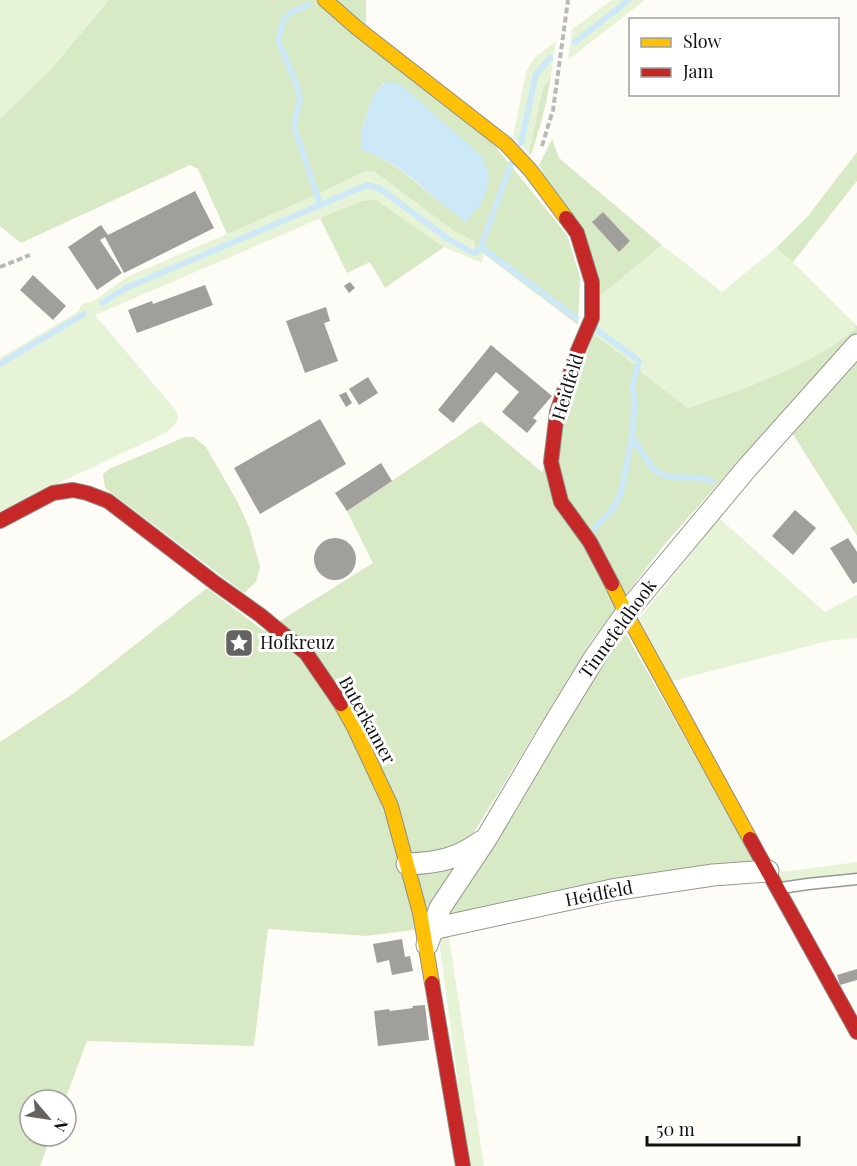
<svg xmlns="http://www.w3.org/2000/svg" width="857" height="1166" viewBox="0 0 857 1166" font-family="'Playfair Display',serif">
<rect width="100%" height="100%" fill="#fdfcf7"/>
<!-- green -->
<path fill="#e7f3d7" d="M0 0H109L52 68 0 119Z
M612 0H645L568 60 572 29Z
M556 41 551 75 547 80 529 153 513 137 526 72 534 58Z
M365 171 375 172 454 231 475 242V249L484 254 482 263 444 247 375 199 361 201 95 315 175 409 178 415 177 422 167 432 0 511V358L76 313 83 304 95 300 127 277 227 234Z
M662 245 722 292 776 248 793 262 854 323 855 329C846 335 838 343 829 348 785 375 736 391 688 408L641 373 634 364 594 334 600 296Z
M719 518 825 612 857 595V638L828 641 672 681 639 619Z
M857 862V873L782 882 775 873Z
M448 931 484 1166H469L438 934Z"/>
<!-- forest -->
<path fill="#d8eac5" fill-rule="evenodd" d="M109 0H366V26L495 146 567 235 580 277 578 325 484 254 475 249V242L454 231 375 172 365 171 311 197 227 234 198 169 190 165 21 243 0 226V119L52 68ZM384 82 466 222C455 213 443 205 433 196 411 178 398 165 371 153L362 129 373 96Z
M551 75C547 103 540 128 531 155L529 153 543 88Z
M552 139 559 158 662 245 600 296 539 165Z
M857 152V181L793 262 776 248 808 216Z
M375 199 444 247 385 288 370 262 347 273 320 218 361 201Z
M854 323 857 326V333L804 387 664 545 592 640 414 930 366 936 268 929 254 1046 87 1041 65 1100H30V1136H51L40 1166H0V742L74 693 207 588 264 631 373 563 347 511 481 421 542 472 594 334 634 364 642 373 688 408C736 391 785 375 829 348 838 343 846 335 855 329Z
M857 357V536L791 431Z
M185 437H194L206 447 237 501 249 527 260 567 256 582 244 593 105 488 103 474 109 469Z
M622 627 756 864 450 919 445 914Z"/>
<!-- water -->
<path fill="#cde8f7" d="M385 82 399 83 483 157 489 176 487 190 481 204 466 222C455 213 443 205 432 195 410 176 390 158 361 150L362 129 373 95Z"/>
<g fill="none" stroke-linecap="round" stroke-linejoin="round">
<!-- stream -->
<path stroke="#cde8f7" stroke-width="6" d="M308 5 291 12 284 19 278 40 297 86 300 99 294 126 320 204
M575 42 629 0
M521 143 536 74 550 58
M481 247 576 318
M102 303 126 288 367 185 379 188 448 239 473 253 477 252 481 247 511 164
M0 364 84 314
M632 437 653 469 667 477 705 478 713 482
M595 528 614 507 621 493 632 437 635 398 632 388 639 361 597 330"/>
</g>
<!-- building -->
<path fill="#a19f9c" d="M195 191 214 228 124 273 105 237 100 240 122 273 97 290 68 247 101 225 108 235Z
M603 212 630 241 619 252 592 222Z
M33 275 66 306 53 320 20 290Z
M350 282 355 288 349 293 344 286Z
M205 285 213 305 137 333 128 310 152 301 153 304Z
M326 307 330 321 324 323 338 361 305 373 286 321Z
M491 345 552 396 533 418 537 421 527 433 502 412 519 392 496 372 453 423 438 410Z
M368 377 378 393 359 405 349 389Z
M346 392 352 403 346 407 339 395Z
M320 419 346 464 260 514 234 468Z
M381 463 392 481 347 511 335 493Z
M795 510 816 528 793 555 772 536Z
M314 559a21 21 0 1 1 42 0a21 21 0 1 1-42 0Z
M848 538 857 552V582L853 584 830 548Z
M402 939 405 957 410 956 413 971 392 975 389 960 377 963 373 944Z
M857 969V980L840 985 837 975Z
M425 1005 429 1040 378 1046 374 1011 389 1009 390 1011 413 1008 412 1006Z"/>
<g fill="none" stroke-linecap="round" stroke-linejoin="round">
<!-- lane casing -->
<g stroke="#979795" stroke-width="13">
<path id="lane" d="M781 888 808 884 857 879"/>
</g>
<!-- street casing -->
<g stroke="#979795" stroke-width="23">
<path id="street" d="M407 864C438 863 457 859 482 841
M432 929 612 890 713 875 768 871
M427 945 440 908 486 839 551 729 595 657 626 613 747 468 857 345"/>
</g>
<!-- slow casing -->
<g stroke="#8e8d8b" stroke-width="16">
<path id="slow" d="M325 0 357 28 506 144 531 171 566 218
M612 584 626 613 750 839
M341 704 354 727 391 806 420 913 432 983"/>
</g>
<!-- jam casing -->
<g stroke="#8e8d8b" stroke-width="16">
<path id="jam" d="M566 218 577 233 592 282V318L577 353 557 412 551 462 561 502 590 542 612 584
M0 521 53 493 73 490 87 493 108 501 215 583 260 615 306 653 341 704
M750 839 857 1032
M432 983 463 1166"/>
</g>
<!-- path -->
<path stroke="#b9b9b8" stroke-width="4" stroke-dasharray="6 3" stroke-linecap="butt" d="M542 146 553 110 568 0
M0 267 30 255"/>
<!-- lane -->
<use href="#lane" stroke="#fffffe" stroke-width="10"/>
<!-- street -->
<use href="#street" stroke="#fffffe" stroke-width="21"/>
<!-- slow -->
<use href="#slow" stroke="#ffc107" stroke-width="14"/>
<!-- jam -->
<use href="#jam" stroke="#c62828" stroke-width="14"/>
</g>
<!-- icons -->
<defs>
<g id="sight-square" transform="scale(1.5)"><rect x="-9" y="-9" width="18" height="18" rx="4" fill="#646362" stroke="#fff"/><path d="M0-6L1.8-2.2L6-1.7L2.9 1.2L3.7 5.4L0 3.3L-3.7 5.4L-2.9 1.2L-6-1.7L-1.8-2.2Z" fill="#fff"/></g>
</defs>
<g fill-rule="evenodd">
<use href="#sight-square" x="239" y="643"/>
</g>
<g text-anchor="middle" stroke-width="6" stroke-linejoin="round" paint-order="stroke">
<!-- street labels -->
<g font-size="18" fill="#111" stroke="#fff">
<text transform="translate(568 387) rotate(-73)" y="6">Heidfeld</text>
<text transform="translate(618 629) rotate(-54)" y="6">Tinnefeldhook</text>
<text transform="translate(367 720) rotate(61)" y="6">Buterkamer</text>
<text transform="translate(599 894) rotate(-11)" y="6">Heidfeld</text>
</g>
<!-- poi labels -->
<g font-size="18" fill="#111" stroke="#fff" text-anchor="start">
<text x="260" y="649">Hofkreuz</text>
</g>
</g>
<!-- legend -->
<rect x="629" y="18" width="210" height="78" fill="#ffffff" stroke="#a0a0a0" stroke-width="1.5"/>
<rect x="641" y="38" width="30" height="9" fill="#ffc107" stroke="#a0a0a0" stroke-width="1.5"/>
<text x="683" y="48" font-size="18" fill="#111111">Slow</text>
<rect x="641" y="68" width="30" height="9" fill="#c62828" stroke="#a0a0a0" stroke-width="1.5"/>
<text x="683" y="78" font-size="18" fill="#111111">Jam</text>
<!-- north arrow -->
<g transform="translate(48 1118) rotate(119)"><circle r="28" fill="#ffffff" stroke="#a0a0a0" stroke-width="1.5"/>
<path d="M0-4.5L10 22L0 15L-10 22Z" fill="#646362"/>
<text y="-9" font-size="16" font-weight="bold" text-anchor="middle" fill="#111111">N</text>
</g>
<!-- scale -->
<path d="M647 1136v9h152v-9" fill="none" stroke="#111111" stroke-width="3"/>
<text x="656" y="1136" font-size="18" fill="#111111" stroke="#ffffff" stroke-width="4.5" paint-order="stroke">50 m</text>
</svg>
